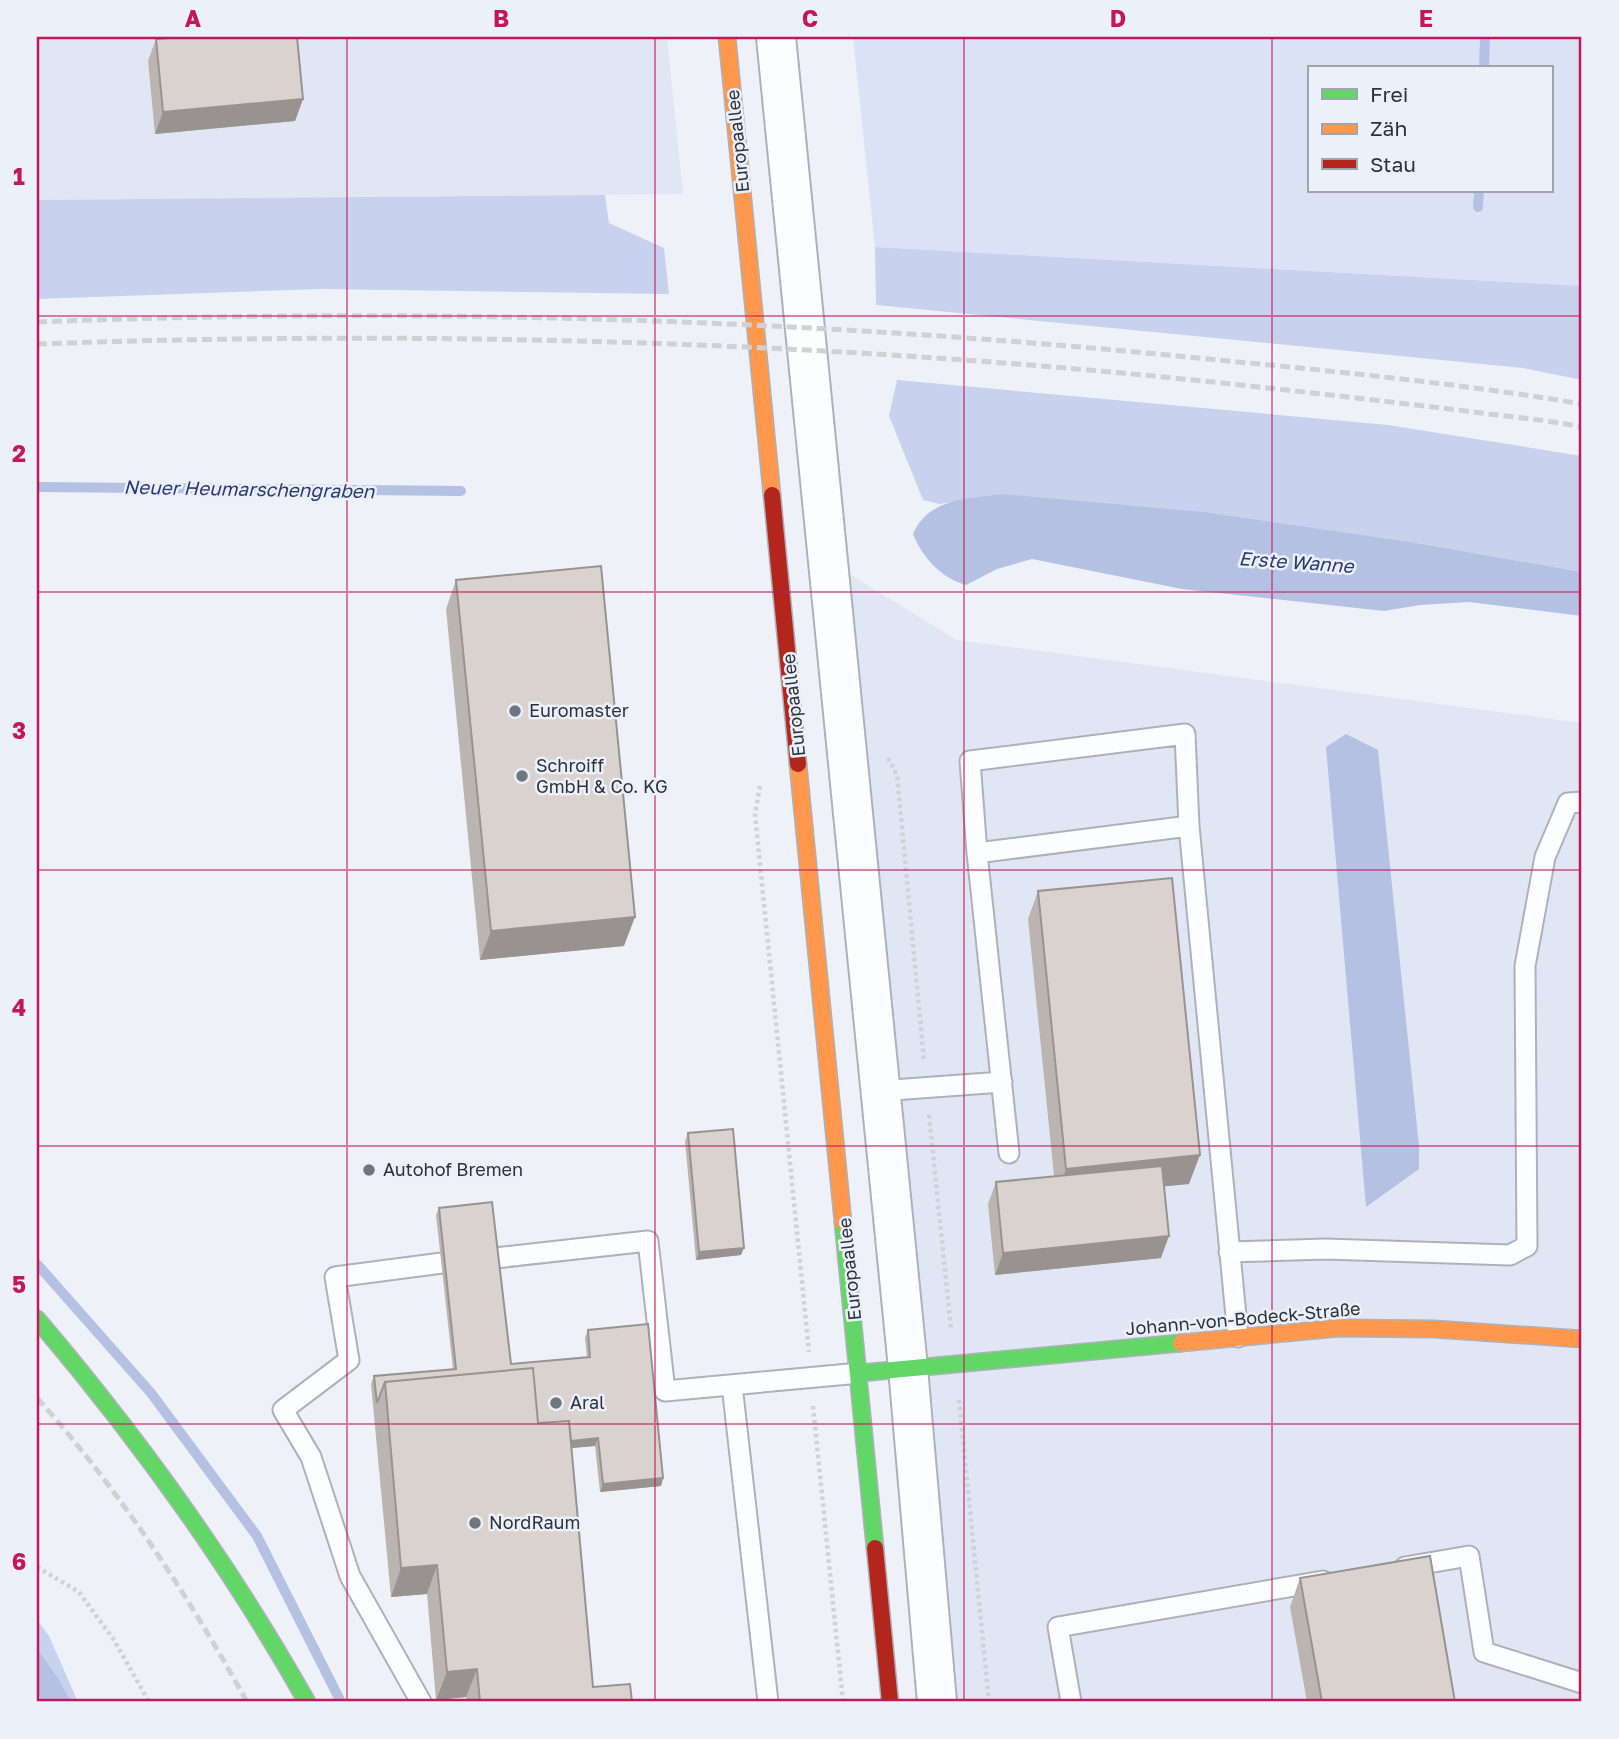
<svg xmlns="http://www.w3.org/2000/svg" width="1619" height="1739" viewBox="0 0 1619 1739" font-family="'Golos Text',sans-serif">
<rect width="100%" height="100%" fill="#eef1f8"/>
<!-- built -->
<path fill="#e1e6f5" d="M37 37H667L683 194 37 200Z
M818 555 957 640 1582 723V1702H932Z"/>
<!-- green -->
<path fill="#dbe2f5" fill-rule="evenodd" d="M853 37H1582V286L875 247ZM1309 68H1551V191H1309Z"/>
<!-- forest -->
<path fill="#c8d1ed" d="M605 195 609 223 664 248 669 294 321 289 37 299V200Z
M875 247 1582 286V380L1523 368 876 305Z
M897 380 1388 425 1582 456V572L1423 544 1001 494 940 504 923 500 889 416Z
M37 1620 49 1636 78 1702H71L60 1681 37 1648Z"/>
<!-- water -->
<path fill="#b5c1e2" d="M1001 494 1203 512 1423 544 1582 572V616L1469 602 1420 605 1384 611 1182 589 1032 559 997 569 966 585C941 578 922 557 913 534 928 498 968 499 1001 494Z
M1346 734 1378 750 1419 1146V1169L1366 1207 1326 747Z
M37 1648 60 1681 71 1702H43L37 1694Z"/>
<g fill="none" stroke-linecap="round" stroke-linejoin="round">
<!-- stream -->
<path stroke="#b5c1e2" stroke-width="10" d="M1484 68 1485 37
M1478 207 1479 191
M37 487 461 491
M37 1264 151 1393 257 1536 341 1702"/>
<!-- lane casing -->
<g stroke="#aeb1b9" stroke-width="23">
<path id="lane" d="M977 853 970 761 1185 734 1189 826 1238 1337
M879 1091 1002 1082
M1009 1153 977 853 1189 826
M1229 1252 1325 1249 1510 1255 1527 1246 1525 966 1545 857 1568 803 1582 802
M495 1258 648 1241 665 1391 860 1373
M732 1385 768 1702
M1405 1567 1469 1556 1484 1652 1582 1683
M421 1702 350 1576 311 1457 283 1410 349 1360 335 1277 442 1263
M1071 1702 1058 1627 1323 1581"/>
</g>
<!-- street casing -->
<g stroke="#aeb1b9" stroke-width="42">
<path id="street" d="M776 37 908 1368 937 1702"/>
</g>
<!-- fast casing -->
<g stroke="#aeb1b9" stroke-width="19">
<path id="fast" d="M843 1222 875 1548
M37 1319C139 1439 230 1565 307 1702
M860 1373 1181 1343"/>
</g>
<!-- slow casing -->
<g stroke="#aeb1b9" stroke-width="19">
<path id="slow" d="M727 37 772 495
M798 764 843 1222
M1181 1343 1339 1328 1434 1329 1582 1339"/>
</g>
<!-- jam casing -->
<g stroke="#aeb1b9" stroke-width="19">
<path id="jam" d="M772 495 798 764
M875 1548 890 1702"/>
</g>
<!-- path -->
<path stroke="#d1d2d4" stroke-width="4.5" stroke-dasharray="3.5 3.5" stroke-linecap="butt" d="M888 758 897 775 924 1061
M760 786 755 814 809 1352
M929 1115 951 1329
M959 1400 989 1702
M813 1406 843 1702
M37 1567 79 1592 114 1640 149 1702"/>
<!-- lane -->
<use href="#lane" stroke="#fcfdfe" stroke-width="19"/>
<!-- street -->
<use href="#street" stroke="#fcfdfe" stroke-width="38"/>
<!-- fast -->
<use href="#fast" stroke="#63d668" stroke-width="16"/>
<!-- slow -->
<use href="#slow" stroke="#ff974d" stroke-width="16"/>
<!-- jam -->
<use href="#jam" stroke="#b3261e" stroke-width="16"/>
<!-- rail -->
<path stroke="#cfd1d3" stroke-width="5" stroke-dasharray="10 5" stroke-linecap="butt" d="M37 322C421 307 805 319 1188 357 1319 370 1452 382 1582 404
M37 344C426 330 816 341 1203 381 1289 390 1374 400 1459 410 1500 416 1542 419 1582 427
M37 1398C119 1489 188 1595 247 1702"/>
</g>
<!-- wall -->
<path fill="#bbb5b2" d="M156 39 303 99 295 121 155 134 148 61Z
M456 580 624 946 480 960 446 609Z
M1038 891 1189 1184 1164 1186 1161 1258 995 1275 988 1204 996 1182 1054 1176 1028 919Z
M1582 1109V1166H1579Z
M688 1133 741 1255 696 1260 685 1141Z
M439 1208 511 1364 587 1357 585 1338 588 1330 663 1478 661 1486 600 1492 595 1446 571 1448 593 1687 632 1702H467L466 1697 436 1700 427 1594 391 1597 371 1384 374 1376 453 1369 436 1215Z
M1300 1578 1455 1702H1307L1290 1607Z"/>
<!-- shaded-wall -->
<path fill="#989391" d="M303 99 295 121 155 134 163 112Z
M635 917 624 946 480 960 491 931Z
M1200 1155 1189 1184 1056 1197 1066 1169Z
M1582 1156V1166H1579Z
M1169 1236 1161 1258 995 1275 1003 1253Z
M744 1248 741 1255 696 1260 699 1252Z
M598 1438 595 1446 528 1452 531 1444Z
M663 1478 661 1486 600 1492 603 1484Z
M437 1565 427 1594 391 1597 401 1568Z
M477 1669 466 1697 436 1700 447 1672Z"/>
<!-- building -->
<path fill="#d9d2cf" stroke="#989391" stroke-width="2" d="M185 37H297L303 99 163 112 156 39Z
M601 566 635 917 491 931 456 580Z
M1172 878 1200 1155 1066 1169 1038 891Z
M733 1129 744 1248 699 1252 688 1133Z
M1162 1166 1169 1236 1003 1253 996 1182Z
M492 1202 511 1364 590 1357 588 1330 648 1324 663 1478 603 1484 598 1438 571 1441 569 1421 538 1423 533 1368 385 1382 377 1403 374 1376 456 1369 439 1208Z
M533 1368 538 1423 569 1421 593 1687 630 1684 632 1702H480L477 1669 447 1672 437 1565 401 1568 385 1382Z
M1430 1556 1455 1702H1322L1300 1578Z"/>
<!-- grid -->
<path fill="none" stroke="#c2185b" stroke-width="2" stroke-opacity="0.55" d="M347 37V1702M655 37V1702M964 37V1702M1272 37V1702M37 316H1582M37 592H1582M37 870H1582M37 1146H1582M37 1424H1582"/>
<!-- markers -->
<g fill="#71757e" stroke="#ebf0fb" stroke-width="2.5">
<circle cx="515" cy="711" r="7"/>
<circle cx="522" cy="776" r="7"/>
<circle cx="369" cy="1170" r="7"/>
<circle cx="556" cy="1403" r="7"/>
<circle cx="475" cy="1523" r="7"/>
</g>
<g text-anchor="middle" stroke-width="5" stroke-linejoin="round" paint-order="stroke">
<!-- street labels -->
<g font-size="18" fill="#2e323d" stroke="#ebf0fb">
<text transform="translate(738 141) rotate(-96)" y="6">Europaallee</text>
<text transform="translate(794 705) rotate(-96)" y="6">Europaallee</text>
<text transform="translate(850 1269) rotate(-96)" y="6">Europaallee</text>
<text transform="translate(1243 1319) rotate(-5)" y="6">Johann-von-Bodeck-Straße</text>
</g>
<!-- poi labels -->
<g font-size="18" fill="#2e323d" stroke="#ebf0fb" text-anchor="start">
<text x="529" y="717">Euromaster</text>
<text x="536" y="772">Schroiff<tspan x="536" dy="21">GmbH &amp; Co. KG</tspan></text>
<text x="383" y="1176">Autohof Bremen</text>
<text x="570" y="1409">Aral</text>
<text x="489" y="1529">NordRaum</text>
</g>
<!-- water labels -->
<g font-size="19" font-style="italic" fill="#2b3a71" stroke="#ebf0fb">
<text transform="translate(249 489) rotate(1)" y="7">Neuer Heumarschengraben</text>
<text transform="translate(1296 562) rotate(4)" y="7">Erste Wanne</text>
</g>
</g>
<!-- border -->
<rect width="1619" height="1739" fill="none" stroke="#ebf0fb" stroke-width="77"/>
<!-- legend -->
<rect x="1308" y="66" width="245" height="126" fill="#ebf0fb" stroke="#9fa4af" stroke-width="2"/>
<rect x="1322" y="89" width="35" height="10" fill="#63d668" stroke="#9fa4af" stroke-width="2"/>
<text x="1370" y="102" font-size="21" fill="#2e323d">Frei</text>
<rect x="1322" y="124" width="35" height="10" fill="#ff974d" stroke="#9fa4af" stroke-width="2"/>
<text x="1370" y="136" font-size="21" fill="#2e323d">Zäh</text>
<rect x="1322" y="159" width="35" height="10" fill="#b3261e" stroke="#9fa4af" stroke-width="2"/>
<text x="1370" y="172" font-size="21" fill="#2e323d">Stau</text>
<rect x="38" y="38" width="1542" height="1662" fill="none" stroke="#c2185b" stroke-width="2.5"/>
<g font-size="23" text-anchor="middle" font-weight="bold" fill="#c2185b">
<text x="193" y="27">A</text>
<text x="501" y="27">B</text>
<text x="810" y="27">C</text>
<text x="1118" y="27">D</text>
<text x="1426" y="27">E</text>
<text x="19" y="185">1</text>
<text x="19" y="462">2</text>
<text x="19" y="739">3</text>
<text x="19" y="1016">4</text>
<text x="19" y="1293">5</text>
<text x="19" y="1570">6</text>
</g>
</svg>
